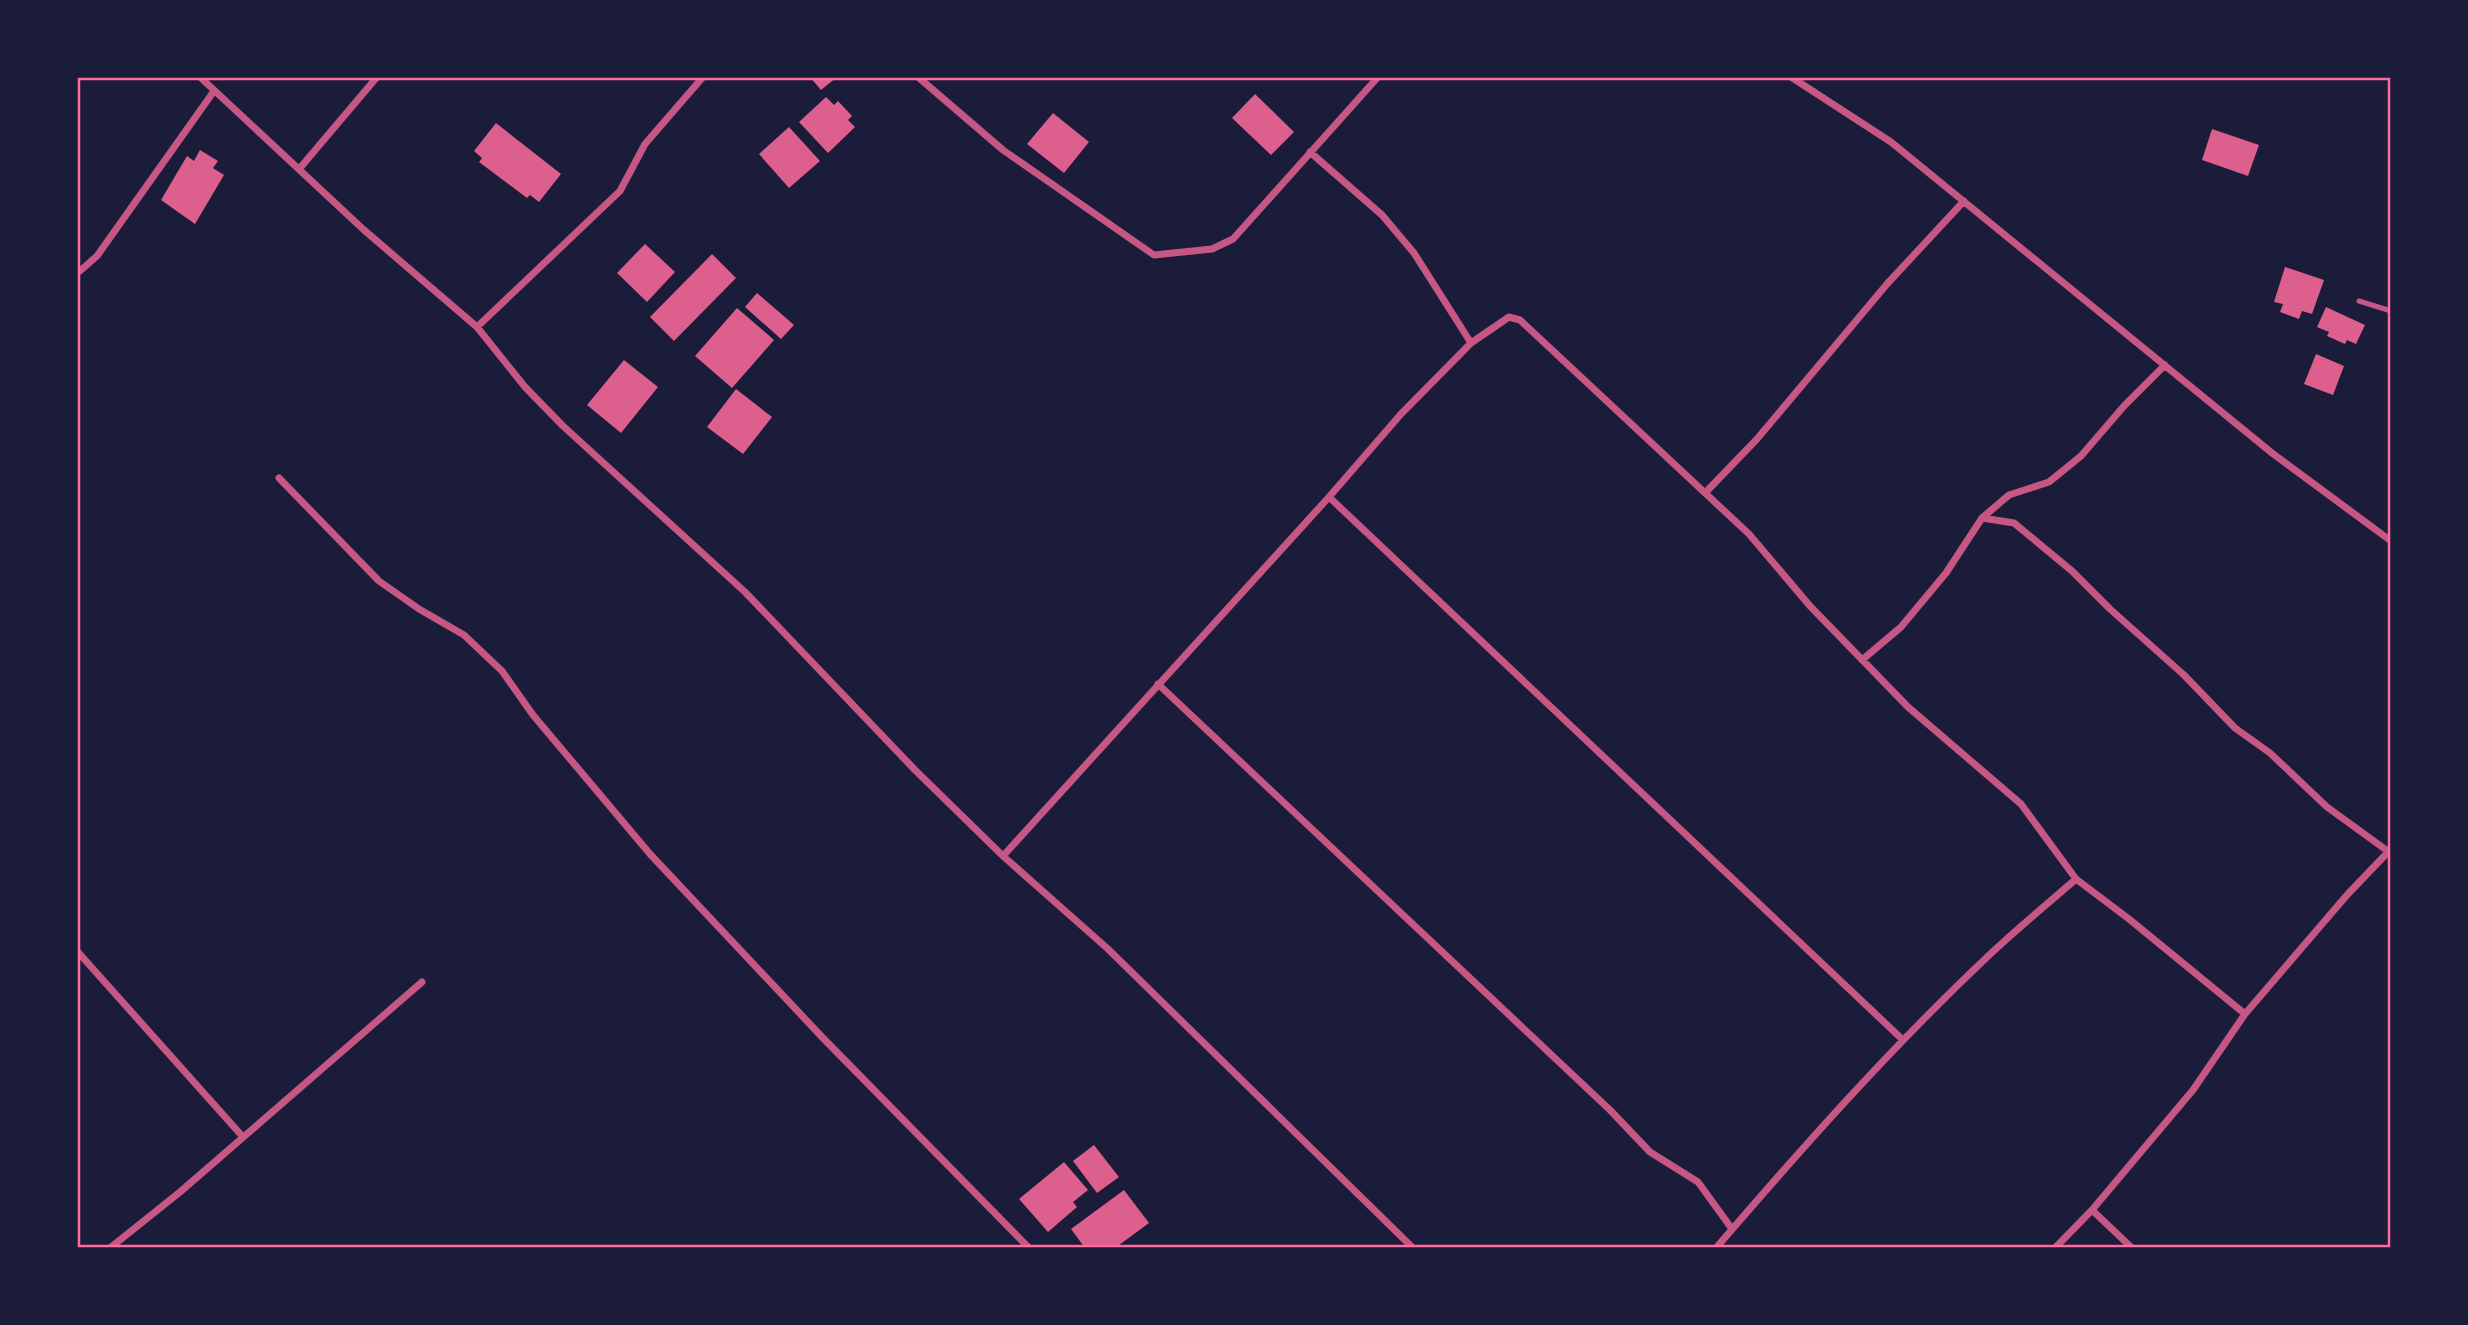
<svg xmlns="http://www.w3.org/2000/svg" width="2468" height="1325" viewBox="0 0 2468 1325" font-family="'Space Grotesk',sans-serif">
<rect width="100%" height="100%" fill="#1b1b3a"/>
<!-- building -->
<path fill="#dd5f8e" d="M810 77H837L821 90Z
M1255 94 1294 132 1271 155 1232 118Z
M826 97 834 105 838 101 852 116 848 120 855 127 828 153 799 122Z
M1053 113 1089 142 1064 173 1027 144Z
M496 123 561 174 539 202 530 195 527 198 479 162 482 158 474 151Z
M789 127 820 161 789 188 759 154Z
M2212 129 2259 145 2248 176 2202 160Z
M200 150 218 161 213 168 224 175 195 224 161 200 187 156 194 161Z
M645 244 675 272 647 302 617 273Z
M712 254 736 278 674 341 650 317Z
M2285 267 2324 280 2312 314 2302 311 2299 319 2280 312 2283 304 2274 302Z
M757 293 794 325 781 339 745 307Z
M2326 307 2365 325 2356 344 2347 340 2345 344 2327 336 2329 332 2317 327Z
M737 308 774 340 732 388 695 356Z
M2316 354 2344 366 2333 395 2304 384Z
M624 360 658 387 621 433 587 405Z
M736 389 772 417 743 454 707 427Z
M1094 1145 1119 1177 1097 1193 1073 1161Z
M1064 1162 1088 1190 1073 1202 1077 1207 1048 1232 1019 1199Z
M1124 1190 1149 1223 1115 1248H1085L1071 1229Z"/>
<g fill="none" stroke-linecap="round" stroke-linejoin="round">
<!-- service -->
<path stroke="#c65784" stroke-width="5" d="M2359 301 2391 311"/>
<!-- minor -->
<path stroke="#c65784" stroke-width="7" d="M200 77 364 230 477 327 525 387 563 426 745 592 915 770 1003 856 1108 949 1413 1248
M918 77 1003 150 1154 255 1212 249 1233 239 1378 77
M1791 77 1891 142 2272 453 2391 541
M1310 152 1382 215 1414 253 1471 343
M300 168 377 77
M77 270 80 271 97 256 214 91
M477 327 620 191 645 144 703 77
M279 478 379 581 419 609 464 635 502 671 533 715 650 854 822 1037 1029 1248
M1705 493 1757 439 1887 284 1964 201
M1329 497 1903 1040
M1982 518 2014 523 2072 571 2110 609 2184 675 2235 728 2270 753 2327 807 2389 852
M1862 660 1901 627 1946 573 1982 518 2009 495 2049 482 2081 456 2124 406 2165 365
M1158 684 1610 1110 1650 1152 1698 1182 1732 1229
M1003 856 1329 497 1401 414 1471 343 1509 317 1520 320 1749 534 1810 606 1908 707 2021 804 2076 879 2129 919 2245 1014
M77 951 243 1137
M2092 1210 2132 1248
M110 1248 180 1192 422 982
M1716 1248C1801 1149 1889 1050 1984 960 2013 932 2045 906 2076 879
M2055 1248 2092 1210 2193 1090 2245 1014 2347 895 2390 850"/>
</g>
<!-- border -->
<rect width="2468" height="1325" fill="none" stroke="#1b1b3a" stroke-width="158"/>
<rect x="79" y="79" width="2310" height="1167" fill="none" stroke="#ff6b9d" stroke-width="2.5"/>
</svg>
